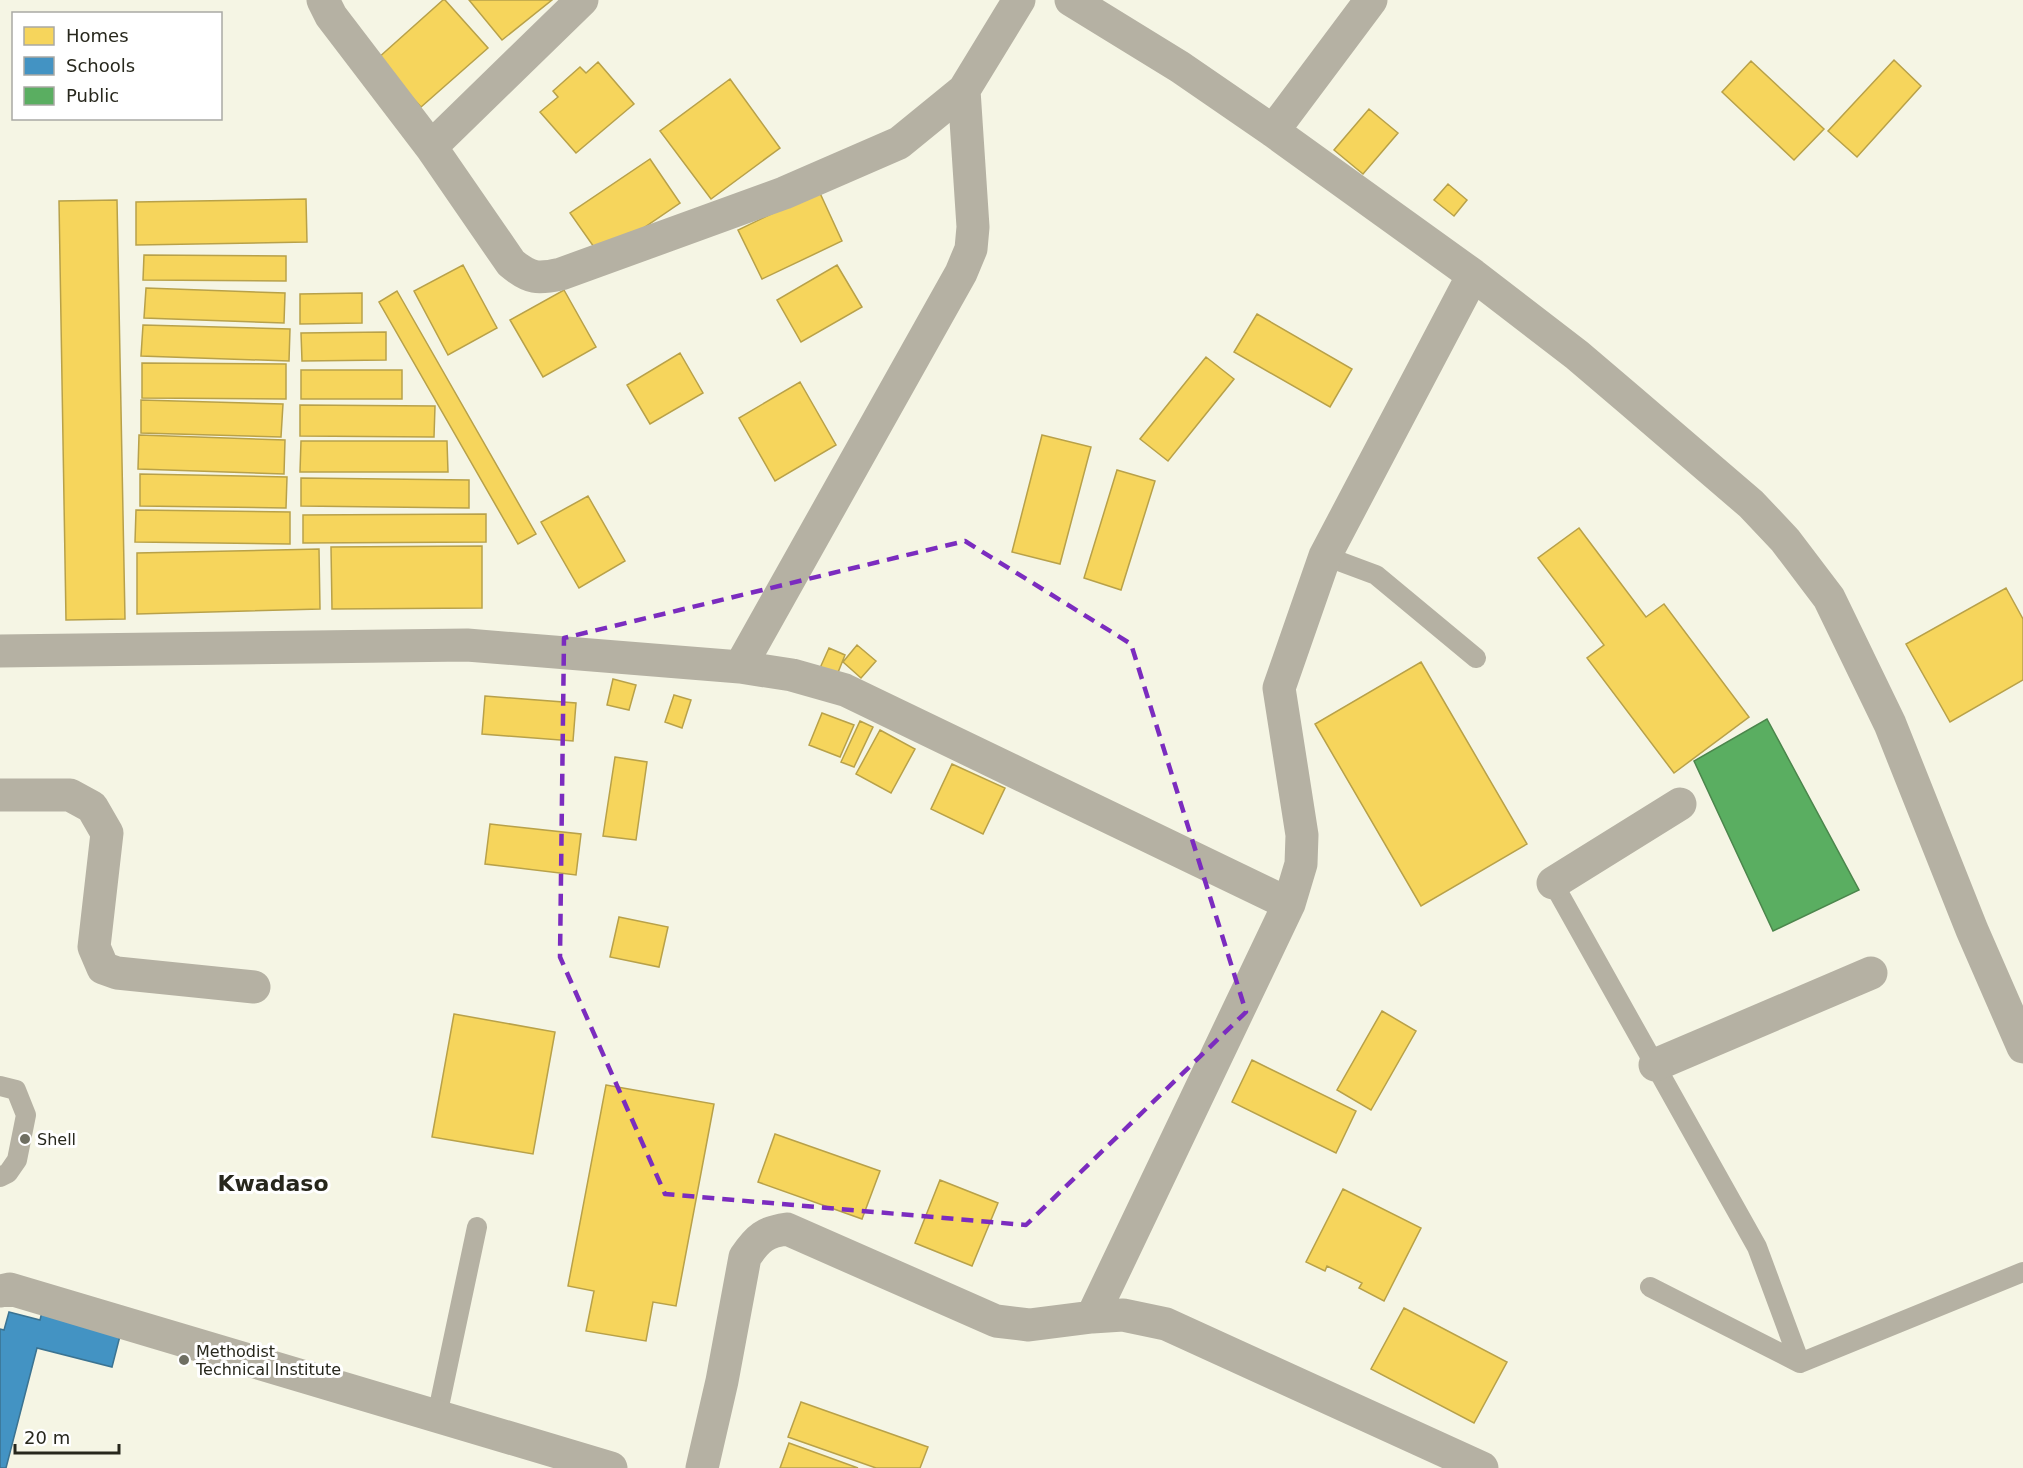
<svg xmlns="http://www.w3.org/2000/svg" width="2023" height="1468" viewBox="0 0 2023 1468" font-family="'DejaVu Sans',sans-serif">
<rect width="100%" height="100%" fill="#f5f5e4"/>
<!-- homes -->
<path fill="#f6d55c" stroke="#b8a149" stroke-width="1.5" d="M443 0H445L488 48 421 107 377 59Z
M469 0H552L502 40Z
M1894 60 1921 86 1857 157 1828 131Z
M1751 61 1824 129 1794 160 1722 92Z
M598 62 634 104 576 153 540 112 558 97 553 91 580 67 586 73Z
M730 79 780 148 711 199 660 131Z
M1369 109 1398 133 1363 174 1334 150Z
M650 159 680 203 601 257 570 213Z
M1448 184 1467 200 1454 216 1434 200Z
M819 191 842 241 762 279 738 230Z
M306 199 307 242 136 245V202Z
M117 200 125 619 66 620 59 201Z
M144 255 286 256V281L143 280Z
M463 265 497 328 448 355 414 291Z
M837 265 862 307 801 342 777 300Z
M146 288 285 293 284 323 144 318Z
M564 290 596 347 543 377 510 320Z
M397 291 536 534 518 544 379 302Z
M362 293V323L300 324V294Z
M1257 314 1352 369 1330 407 1234 352Z
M143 325 290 329 289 361 141 356Z
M386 332V360L302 361 301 333Z
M680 353 703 393 650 424 627 385Z
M1206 357 1234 379 1168 461 1140 439Z
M142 363 286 364V399L142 398Z
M301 370H402V399H301Z
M800 382 836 445 775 481 739 418Z
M141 400 283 404 281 437 141 433Z
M300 405 435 406 434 437 300 436Z
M139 435 285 440 284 474 138 469Z
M1042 435 1091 447 1060 564 1012 552Z
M301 441H447L448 472H300Z
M1117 470 1155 481 1121 590 1084 578Z
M140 474 287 477 286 508 140 506Z
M301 478 469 480V508L301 506Z
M588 496 625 561 579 588 541 522Z
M136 510 290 512V544L135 542Z
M486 514V542L303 543V515Z
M1579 528 1646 617 1664 604 1749 717 1674 773 1587 658 1604 645 1538 558Z
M482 546V608L332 609 331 547Z
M319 549 320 609 137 614V553Z
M2006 588 2023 619V680L1950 722 1906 644Z
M857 645 876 661 861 678 843 662Z
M829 648 845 655 837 675 820 668Z
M1421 662 1527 844 1421 906 1315 724Z
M613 679 636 685 629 710 607 705Z
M674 695 691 700 682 728 665 722Z
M485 696 576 703 573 741 482 734Z
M822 713 854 725 840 757 809 745Z
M860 721 873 727 854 767 841 762Z
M880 730 915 749 891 793 856 774Z
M615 757 647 762 636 840 603 836Z
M952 764 1005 788 983 834 931 809Z
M490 824 581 834 576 875 485 864Z
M619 917 668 927 659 967 610 957Z
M1382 1011 1416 1031 1371 1110 1337 1090Z
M454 1014 555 1032 533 1154 432 1137Z
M1252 1060 1356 1111 1336 1153 1232 1102Z
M606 1085 714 1104 676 1306 653 1302 646 1341 586 1331 594 1291 568 1286Z
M775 1134 880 1171 862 1219 758 1182Z
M940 1180 998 1203 972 1266 915 1243Z
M1343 1189 1421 1228 1384 1301 1359 1288 1362 1283 1327 1266 1325 1271 1306 1262Z
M1404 1308 1507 1362 1474 1423 1371 1369Z
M801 1402 928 1447 920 1468H876L788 1437Z
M789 1443 858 1468H780Z"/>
<!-- schools -->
<path fill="#4393c3" stroke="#3b7391" stroke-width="1.5" d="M9 1312 40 1320 42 1312 121 1332 112 1367 37 1348 6 1468H0V1329L4 1330Z"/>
<!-- public -->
<path fill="#5aae61" stroke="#4b864c" stroke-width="1.5" d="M1767 719 1859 890 1773 931 1694 761Z"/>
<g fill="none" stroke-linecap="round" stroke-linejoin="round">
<!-- lane -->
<path stroke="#b5b1a3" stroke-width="20" d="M1325 556 1376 575 1476 658
M1553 883 1757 1247 1800 1363
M0 1086 16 1090 26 1115 17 1160 8 1173 0 1177
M1650 1287 1800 1363 2023 1272
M437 1416 477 1227"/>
<!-- street -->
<path stroke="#b5b1a3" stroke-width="33" d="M323 0 331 16 431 147 511 263C530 279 538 279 561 274L784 193 899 143 964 90 1019 0
M1071 0 1180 67 1273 131 1473 275 1577 355 1631 401 1751 504 1785 540 1829 598 1890 724 1972 930 2023 1047
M1273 131 1371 0
M431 147 582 0
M0 651 467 645 740 667 792 675 845 690 1289 904
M740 667 961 273 971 249 973 227 964 90
M0 795H70L92 807 107 833 94 947 103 968 117 973 254 987
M1553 883 1680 804
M1655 1065 1871 973
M0 1291 10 1289 611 1468
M1092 1317 1289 904 1301 864 1302 835 1279 688 1325 556 1473 275
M702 1468 722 1381 745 1257C758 1238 765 1232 787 1229L996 1321 1029 1325 1092 1317 1123 1315 1166 1324 1482 1468"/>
</g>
<!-- marked area -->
<path fill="none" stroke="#7b2cbf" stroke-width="4.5" stroke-dasharray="12 8" stroke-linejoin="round" d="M965 541 1131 644 1246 1012 1026 1225 665 1194 560 957 564 638Z"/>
<!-- markers -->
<g fill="#6f6f62" stroke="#fff" stroke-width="2">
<circle cx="25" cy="1139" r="6"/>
<circle cx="184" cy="1360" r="6"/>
</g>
<g text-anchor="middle" stroke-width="6" stroke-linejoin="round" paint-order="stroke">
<!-- poi labels -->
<g font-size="16" fill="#27271c" stroke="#fff" text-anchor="start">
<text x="37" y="1145">Shell</text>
<text x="196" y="1357">Methodist<tspan x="196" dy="18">Technical Institute</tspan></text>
</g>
<!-- district labels -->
<g font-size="22" font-weight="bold" fill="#27271c" stroke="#fff">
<text x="273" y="1191">Kwadaso</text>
</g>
</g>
<!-- legend -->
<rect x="12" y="12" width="210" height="108" fill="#ffffff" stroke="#a9a9a4" stroke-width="1.5"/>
<rect x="24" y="27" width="30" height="18" fill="#f6d55c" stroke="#a9a9a4" stroke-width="1.5"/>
<text x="66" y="42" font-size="18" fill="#27271c">Homes</text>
<rect x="24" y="57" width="30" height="18" fill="#4393c3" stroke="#a9a9a4" stroke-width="1.5"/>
<text x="66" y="72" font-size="18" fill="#27271c">Schools</text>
<rect x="24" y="87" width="30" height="18" fill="#5aae61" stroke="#a9a9a4" stroke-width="1.5"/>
<text x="66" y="102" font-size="18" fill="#27271c">Public</text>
<!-- scale -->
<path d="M15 1444v9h104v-9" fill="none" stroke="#27271c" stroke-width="3"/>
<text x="24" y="1444" font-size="18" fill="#27271c" stroke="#ffffff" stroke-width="4.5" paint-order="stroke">20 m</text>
</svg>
